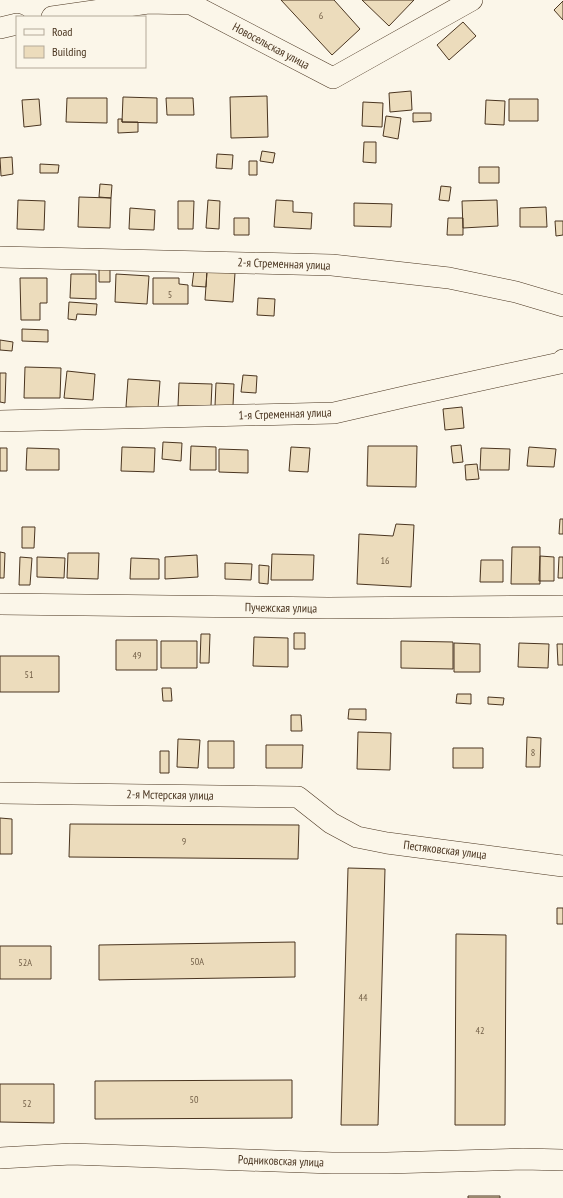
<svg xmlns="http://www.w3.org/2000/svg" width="563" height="1198" viewBox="0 0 563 1198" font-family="'PT Sans Narrow',sans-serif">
<rect width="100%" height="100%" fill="#fbf6e9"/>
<!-- building -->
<path fill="#ecdcbc" stroke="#4a3520" d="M281 0H334L360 29 332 55Z
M362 0H414L389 26Z
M563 1V20L554 10Z
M463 22 476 36 449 60 437 45Z
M411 91 412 110 390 112 389 93Z
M267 96 268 137 231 138 230 97Z
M123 97 157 98V123L122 122Z
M67 98H107V123L66 122Z
M166 98H193L194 115H167Z
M39 99 41 125 24 127 22 100Z
M509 99H538V121H509Z
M486 100 505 101 504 125 485 124Z
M363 102 383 103 382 127 362 126Z
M413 113H431V121L413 122Z
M386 116 401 118 398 139 383 136Z
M118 119H122V122H138V132L118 133Z
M364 142H376V163L363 162Z
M262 151 275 153 273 163 260 161Z
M217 154 233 155 232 169 216 168Z
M12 157 13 174 1 176 0 158Z
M249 161H257V175H249Z
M40 164 59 165 58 173H40Z
M479 167H499V183H479Z
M100 184 112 185 111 198 99 197Z
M441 186 451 187 449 201 439 200Z
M79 197 111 198 110 228 78 227Z
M18 200 45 201 44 230 17 229Z
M208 200 220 201 219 229 206 228Z
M276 200 293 201V212L312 213 311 229 274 227Z
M497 200 498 226 463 228 462 201Z
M178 201H194L193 229H178Z
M354 203 392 204 391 227 354 226Z
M546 207 547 227H520V208Z
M130 208 155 210 154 230 129 229Z
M234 218H249V235H234Z
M448 218H463V235H447Z
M555 221H563V235L556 236Z
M99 267H110V282H99Z
M194 270 207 271 206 287 192 286Z
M207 271 235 273 233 302 205 300Z
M71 274H96V299L70 298Z
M116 274 149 276 147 304 115 302Z
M20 278H47V303H40V320H21Z
M153 278H179V284L188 285V304H153Z
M258 298 275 299 274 316 257 315Z
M69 302 97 304 96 315 77 314 76 320 68 319Z
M22 329 48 330V342L22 341Z
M0 340 13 342 12 351 0 350Z
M25 367 61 368 60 398H24Z
M67 371 95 374 93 400 64 398Z
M0 373H6L5 403 0 402Z
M243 375 257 376 256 393 241 392Z
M128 379 160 381 158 408 126 407Z
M179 383 212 384 211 406H178Z
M216 383 234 384 233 406H215Z
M462 407 464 428 445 430 443 409Z
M163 442 182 443 181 461 162 459Z
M461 445 463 462 453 463 451 446Z
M191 446 216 447V470H190Z
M368 446H417L416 487 367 486Z
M122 447 155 448 154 472 121 471Z
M291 447 310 448 308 472 289 471Z
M529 447 556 449 554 467 527 466Z
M0 448H7V471H0Z
M27 448 59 449V470H26Z
M481 448 510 449 509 470H480Z
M219 449 248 450V473L219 472Z
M477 464 479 479 466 480 465 465Z
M560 519H563V534H559Z
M396 524 414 525 411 587 357 584 359 534 393 536Z
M22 527H35L34 548H22Z
M512 547H540V584H511Z
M0 552 5 553 4 578H0Z
M68 553H99L98 579 67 578Z
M272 554 314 555 313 580H271Z
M197 555 198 577 165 579V557Z
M540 556 554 557V581H539Z
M20 557 32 558 30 585H19Z
M37 557 65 558 64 578 37 577Z
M559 557H563V578H558Z
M131 558 159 559V579H130Z
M481 560H503V582H480Z
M225 563 252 564 251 580 225 579Z
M259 565 269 566 268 584 259 583Z
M294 633H305V649H294Z
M201 634H210L209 663H200Z
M254 637 288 638V667L253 666Z
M116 640H157V670H116Z
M161 641H197V668H161Z
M401 641 453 642V669L401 668Z
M454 643 480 644V672H454Z
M519 643 549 644 548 668 518 667Z
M557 644H563V665H558Z
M0 656H59V692H0Z
M162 688H171L172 701H163Z
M457 694H471V704L456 703Z
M488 697 504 698 503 705 488 704Z
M349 709H366V720L348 719Z
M291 715H301L302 731H291Z
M358 732 391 733 390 770 357 769Z
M527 737 541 738 540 767H526Z
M178 739 200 740 198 768 177 767Z
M208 741H234V768H208Z
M266 745H303L302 768H266Z
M453 748H483V768H453Z
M160 751H169V773H160Z
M0 818 12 819V854H0Z
M70 824 299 825 298 859 69 857Z
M348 868 385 869 378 1125H341Z
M557 908H563V924H557Z
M456 934 506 935 505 1125H455Z
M295 942V977L99 980V945Z
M0 946H51V979H0Z
M292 1080V1118L95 1119V1081Z
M0 1084H54V1123L0 1122Z
M468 1196H500V1198H468Z"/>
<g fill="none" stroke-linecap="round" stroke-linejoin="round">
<!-- minor casing -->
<g stroke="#4a3520" stroke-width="22">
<path id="minor" d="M52 17 148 3 191 4 333 78 472 0
M0 28 17 24
M0 257 332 265 449 278 516 292 563 306
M0 421 334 413 408 396 560 363 563 360
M0 604 328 608 563 606
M0 793 298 797 331 823 357 837 387 843 563 866
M0 1158 71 1154 332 1163H387L523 1159 563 1160"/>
</g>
<!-- minor -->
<use href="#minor" stroke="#fbf6e9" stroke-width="21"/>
</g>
<g text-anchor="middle" stroke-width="3" stroke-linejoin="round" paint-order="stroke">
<!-- number labels -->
<g font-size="10" fill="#725f47">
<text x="321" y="19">6</text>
<text x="170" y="298">5</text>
<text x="385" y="564">16</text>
<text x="137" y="659">49</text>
<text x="29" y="678">51</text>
<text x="533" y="756">8</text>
<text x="184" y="845">9</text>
<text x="197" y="965">50А</text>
<text x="25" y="966">52А</text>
<text x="363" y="1001">44</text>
<text x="480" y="1034">42</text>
<text x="194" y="1103">50</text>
<text x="27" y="1107">52</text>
</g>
<!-- street labels -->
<g font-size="12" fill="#4a3520" stroke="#fbf6e9">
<text transform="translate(271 46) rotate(28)" y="4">Новосельская улица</text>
<text transform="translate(284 264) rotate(2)" y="4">2-я Стременная улица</text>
<text transform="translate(285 414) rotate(-2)" y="4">1-я Стременная улица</text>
<text transform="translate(281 608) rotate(1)" y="4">Пучежская улица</text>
<text transform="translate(170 795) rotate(1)" y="4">2-я Мстерская улица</text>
<text transform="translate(445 850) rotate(7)" y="4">Пестяковская улица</text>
<text transform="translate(281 1161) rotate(2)" y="4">Родниковская улица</text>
</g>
</g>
<!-- legend -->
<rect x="16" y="16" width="130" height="52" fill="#fbf6e9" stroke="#b4a999"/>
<rect x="24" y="29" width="20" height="6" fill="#fbf6e9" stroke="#b4a999"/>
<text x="52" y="36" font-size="12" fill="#4a3520">Road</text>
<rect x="24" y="46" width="20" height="12" fill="#ecdcbc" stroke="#b4a999"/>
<text x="52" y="56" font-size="12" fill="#4a3520">Building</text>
</svg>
